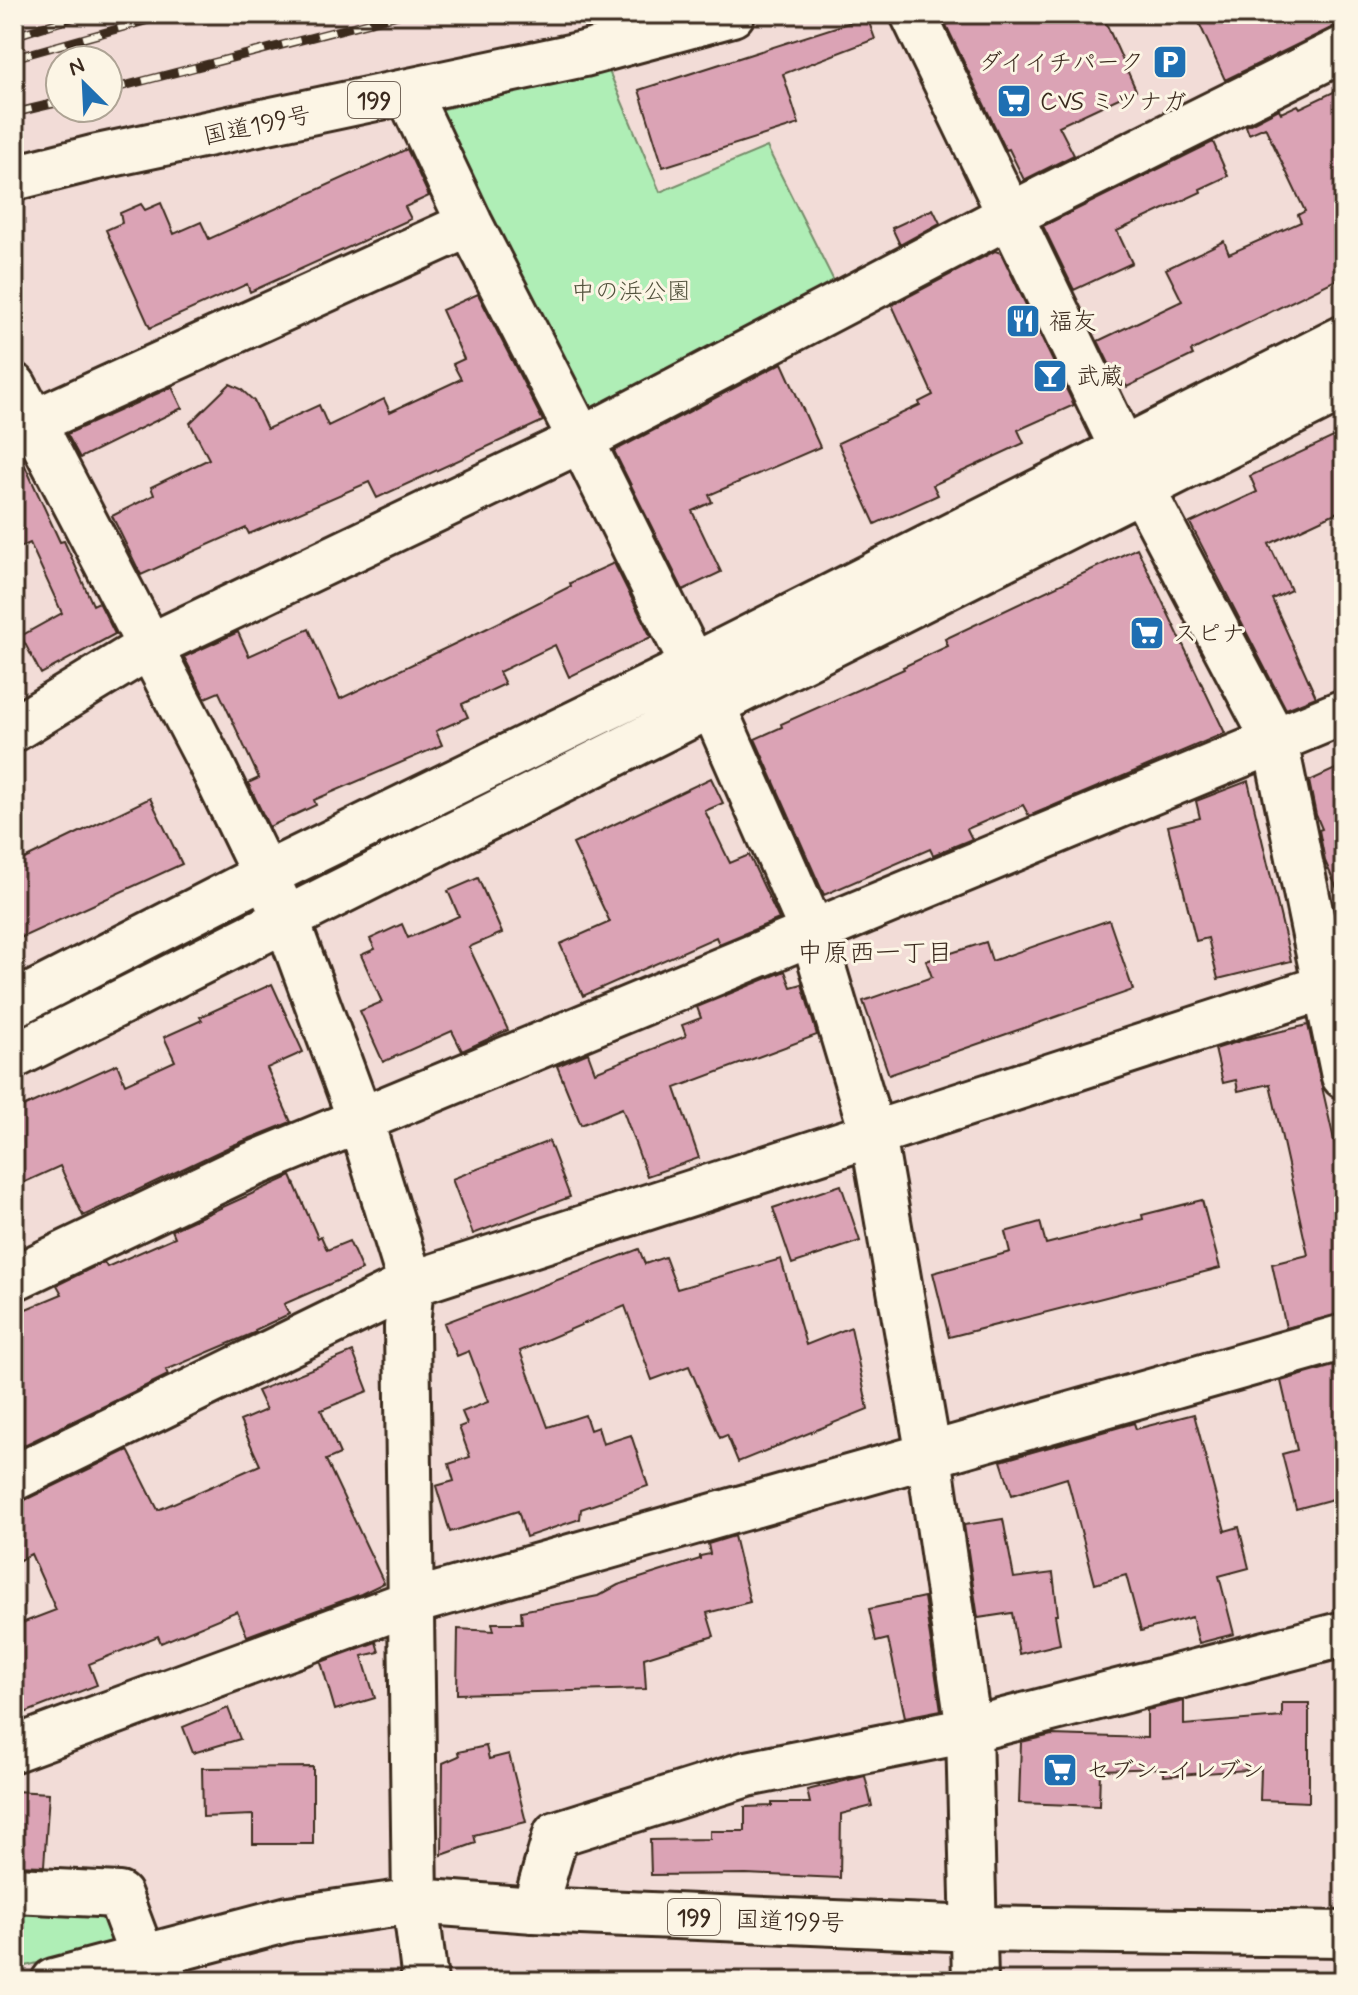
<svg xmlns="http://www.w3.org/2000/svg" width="1358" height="1995" viewBox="0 0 1358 1995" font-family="Mynerve,'Klee One',sans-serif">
<rect width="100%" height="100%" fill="#f2dcd7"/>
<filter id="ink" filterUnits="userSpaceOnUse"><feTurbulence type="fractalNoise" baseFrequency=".0125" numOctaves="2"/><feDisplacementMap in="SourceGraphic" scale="16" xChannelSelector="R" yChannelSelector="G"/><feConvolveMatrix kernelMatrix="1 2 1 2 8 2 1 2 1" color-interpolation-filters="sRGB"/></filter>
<g filter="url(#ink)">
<!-- green -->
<path fill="#afeeb6" stroke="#758c6a" stroke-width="2" d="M609 71 660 192 767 147 844 301 586 425 426 113Z
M104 1905 120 1942 14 1969V1906Z"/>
<!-- building -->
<path fill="#dba3b5" stroke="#3b2a1e" stroke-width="2" d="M969 14H1102L1136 90 1059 126 1074 155 1024 180 1009 149 1006 150 946 25Z
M1195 14H1344V24L1333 27 1225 80Z
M867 17 875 39 783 74 799 124 663 167 639 90Z
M1344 87V276L1191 351 1193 355 1127 387 1124 382 1119 384 1098 341 1182 301 1166 269 1224 241 1229 254 1301 222 1298 215 1305 211 1265 127 1249 134 1246 126 1279 109 1281 113 1298 105 1300 108Z
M1213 142 1228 176 1200 189 1201 192 1117 231 1132 263 1074 290 1043 226Z
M407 149 429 196 405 207 411 219 250 292 247 284 150 328 106 230 122 223 120 213 141 204 145 210 161 203 174 234 201 222 209 239Z
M933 209 940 223 900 245 892 228Z
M995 251 1001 253 1074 405 1018 430 1024 443 933 485 938 495 875 524 838 443 920 405 919 402 933 395 892 305Z
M478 294 543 421 377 498 369 482 249 534 246 528 141 575 112 516 154 495 151 487 209 459 190 423 230 384 241 389 254 401 267 429 319 405 328 426 384 399 390 412 461 379 453 364 464 359 442 310Z
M782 363 820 447 709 495 712 502 692 511 721 572 683 590 614 451Z
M172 387 182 408 80 458 67 434Z
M1344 432V509L1269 544 1291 590 1272 599 1316 697 1286 709 1190 523 1257 492 1250 476Z
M20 455 60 542 64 541 93 605 99 602 115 634 41 674 21 636 62 613 30 543 14 550V456Z
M1137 548 1225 733 1029 816 1023 805 967 829 972 839 933 855 930 849 824 895 755 739 782 727 781 724 904 669 903 667 948 646 945 639Z
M614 563 651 637 569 677 555 645 499 672 505 684 462 704 468 717 436 731 442 745 314 800 316 805 269 827 248 783 259 778 219 692 205 698 184 657 238 632 249 656 309 629 340 699 496 624 571 586 570 583Z
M1344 765V905L1325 861 1319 830 1322 829 1316 815 1309 781Z
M711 778 723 803 705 811 730 863 749 855 779 919 719 944 716 937 583 996 560 944 610 922 573 844Z
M1248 781 1291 961 1218 979 1208 938 1196 941 1168 826 1200 818 1196 801Z
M150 798 182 864 14 941V864Z
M478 878 502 933 469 947 508 1030 462 1051 452 1031 383 1062 360 1011 382 1002 361 955 375 949 370 939 402 924 408 938 459 916 448 891Z
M1109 920 1133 990 889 1075 863 1001 932 977 926 961 986 942 992 961Z
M785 971 791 987 802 984 817 1035 675 1088 699 1158 647 1176 622 1108 581 1125 557 1066 588 1053 595 1072 686 1036 682 1025 701 1018 697 1007Z
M272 984 303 1052 267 1068 291 1122 231 1146 83 1216 60 1166 14 1187V1111L117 1064 125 1084 175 1061 164 1037 202 1020 200 1017Z
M1308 1025 1344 1184V1313L1286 1328 1272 1264 1308 1255 1270 1084 1238 1091 1236 1080 1223 1083 1215 1049 1247 1039Z
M549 1141 570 1197 473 1234 452 1179Z
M291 1176 318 1238 321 1236 327 1250 349 1241 362 1270 284 1304 289 1314 255 1330 256 1332 166 1370 168 1375 14 1450V1314L62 1294 57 1285 104 1262 107 1267 175 1237 172 1230Z
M841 1185 860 1241 792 1264 773 1208Z
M1202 1200 1220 1268 949 1337 933 1273 1010 1252 1005 1232 1040 1222 1046 1244 1143 1219 1142 1215Z
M639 1249 645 1264 665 1257 677 1289 781 1259 806 1345 851 1327 868 1409 738 1462 727 1435 720 1438 689 1366 652 1380 625 1306 520 1351 548 1427 585 1415 590 1430 598 1427 603 1444 631 1435 648 1486 581 1509 580 1519 526 1537 518 1511 450 1532 436 1486 454 1481 449 1464 470 1457 459 1427 467 1424 462 1412 488 1402 469 1351 457 1356 444 1323Z
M353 1352 368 1391 321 1410 340 1454 326 1460 384 1583 361 1594 247 1636 237 1611 161 1643 158 1636 89 1664 97 1685 14 1717V1626L56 1610 31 1554 14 1563V1503L25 1500 128 1450 158 1510 260 1465 240 1421 266 1410 257 1391Z
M1344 1363V1496L1296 1509 1282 1454 1297 1450 1281 1381Z
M1194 1414 1225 1531 1239 1527 1249 1568 1219 1576 1234 1634 1199 1643 1192 1617 1141 1631 1126 1575 1095 1584 1067 1478 1012 1495 1001 1461 1134 1423 1136 1429Z
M1003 1519 1014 1578 1053 1573 1058 1615H1055L1060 1644 1019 1654 1012 1613 978 1618 964 1525Z
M734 1536 750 1602 707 1613 714 1636 644 1658 646 1689 457 1694 458 1629 494 1631 492 1623H522L521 1611 598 1596 618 1585 700 1559V1556L710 1554 708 1544Z
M924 1597 941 1710 905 1717 888 1639 876 1642 869 1609Z
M376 1642 379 1652 362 1656 375 1698 335 1710 321 1662Z
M1184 1701V1725L1282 1717V1703H1309V1802L1260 1800 1261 1769 1164 1776V1768L1100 1770 1099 1806 1019 1803 1021 1742 1052 1735 1147 1738V1710Z
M228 1708 240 1739 193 1753 183 1727Z
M486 1746 489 1759 509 1754 526 1822 474 1835 476 1843 442 1855 443 1763 459 1756 458 1752Z
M313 1767V1844H253V1815L203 1817 202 1768Z
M865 1776 872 1806 841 1814 840 1878 746 1874 651 1875 650 1840 710 1839V1831H745V1807L772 1806V1803H810L807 1790Z
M14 1791 49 1793 44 1866 14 1865Z"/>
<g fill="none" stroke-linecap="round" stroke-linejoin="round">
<!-- minor casing -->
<g stroke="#3b2a1e" stroke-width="50">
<path id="minor" d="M913 14 1142 489 1275 741 1344 1076
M408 93 470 224 581 440 712 704 812 931 873 1135 929 1456 969 1730 975 1981
M14 386 209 760 287 921 360 1119 411 1284 407 1327 415 1901 425 1981
M14 431 470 224
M14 729 150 646 581 440 1010 215 1344 49
M14 1004 265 875 693 666 1344 338
M14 1056 1344 387
M14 1278 242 1169 1344 712
M14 1478 411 1284 1344 981
M14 1749 412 1602 1344 1337
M14 1890 119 1895 142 1956 146 1981
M534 1910 556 1834 747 1774 969 1730 1344 1634"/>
</g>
<!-- highway casing -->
<g stroke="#3b2a1e" stroke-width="50">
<path id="highway" d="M14 178 93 158 584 54 732 14
M54 1981 289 1919 415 1901 534 1910 975 1929 1344 1934"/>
</g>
<!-- minor -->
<use href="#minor" stroke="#fcf5e5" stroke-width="44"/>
<!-- highway -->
<use href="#highway" stroke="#fcf5e5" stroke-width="44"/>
<!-- rail casing -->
<g stroke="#3b2a1e" stroke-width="9">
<path id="rail" d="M14 36 85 14
M14 58 170 14
M108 90 402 14
M14 113 60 102"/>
</g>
<!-- rail -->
<use href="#rail" stroke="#fcf5e5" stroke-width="6" stroke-dasharray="18" stroke-linecap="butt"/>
</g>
</g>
<!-- icons -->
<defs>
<g id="parking-square" transform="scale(1.8)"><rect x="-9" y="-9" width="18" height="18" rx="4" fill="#1f6fb2" stroke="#fcf5e5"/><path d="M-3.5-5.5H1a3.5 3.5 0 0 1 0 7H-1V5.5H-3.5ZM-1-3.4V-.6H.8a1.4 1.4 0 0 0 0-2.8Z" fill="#fff"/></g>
<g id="supermarket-square" transform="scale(1.8)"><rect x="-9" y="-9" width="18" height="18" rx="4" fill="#1f6fb2" stroke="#fcf5e5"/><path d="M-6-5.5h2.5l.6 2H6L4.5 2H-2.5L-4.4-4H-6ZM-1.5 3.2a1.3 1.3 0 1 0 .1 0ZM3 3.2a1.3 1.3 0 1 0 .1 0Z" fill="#fff"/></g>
<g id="restaurant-square" transform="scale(1.8)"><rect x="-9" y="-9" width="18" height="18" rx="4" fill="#1f6fb2" stroke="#fcf5e5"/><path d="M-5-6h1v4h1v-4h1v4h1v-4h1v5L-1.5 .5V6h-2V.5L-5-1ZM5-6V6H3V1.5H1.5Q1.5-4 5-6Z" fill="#fff"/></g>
<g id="bar-square" transform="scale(1.8)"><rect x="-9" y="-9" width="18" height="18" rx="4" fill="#1f6fb2" stroke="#fcf5e5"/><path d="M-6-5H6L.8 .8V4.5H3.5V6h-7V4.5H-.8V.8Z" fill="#fff"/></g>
</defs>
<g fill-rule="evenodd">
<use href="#parking-square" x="1170" y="62"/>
<use href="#supermarket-square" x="1014" y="101"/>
<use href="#restaurant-square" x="1023" y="321"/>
<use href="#bar-square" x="1050" y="376"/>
<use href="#supermarket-square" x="1147" y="633"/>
<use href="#supermarket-square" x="1060" y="1770"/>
</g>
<g text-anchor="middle" stroke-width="6" stroke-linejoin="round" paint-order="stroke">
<!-- shield labels -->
<g fill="#fcf5e5" stroke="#75675a" stroke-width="2">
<rect x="348" y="82" width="52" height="36" rx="6"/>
<rect x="668" y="1899" width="52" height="36" rx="6"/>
</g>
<g font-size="22" font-weight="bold" fill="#3b2a1e">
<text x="374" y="108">199</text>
<text x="694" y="1925">199</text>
</g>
<!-- poi labels -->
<g font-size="24" fill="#3b2a1e" stroke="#fcf5e5" text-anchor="start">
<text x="1144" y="70" text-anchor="end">ダイイチパーク</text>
<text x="1040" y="109">CVS ミツナガ</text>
<text x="1049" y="329">福友</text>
<text x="1076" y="384">武蔵</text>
<text x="1173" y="641">スピナ</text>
<text x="1086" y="1778">セブン-イレブン</text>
</g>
<!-- street labels -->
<g font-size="24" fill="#3b2a1e" stroke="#fcf5e5">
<text transform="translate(257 125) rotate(-12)" y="8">国道199号</text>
<text transform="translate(790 1921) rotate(2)" y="8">国道199号</text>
</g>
<!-- park labels -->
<g font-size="24" fill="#52513c" stroke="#fcf5e5">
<text x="631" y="299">中の浜公園</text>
</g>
<!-- neighbourhood labels -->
<g font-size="26" fill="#3b2a1e" stroke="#fcf5e5">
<text x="875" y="961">中原西一丁目</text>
</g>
</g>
<!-- margin -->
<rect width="1358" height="1995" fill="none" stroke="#fcf5e5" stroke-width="48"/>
<rect x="24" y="24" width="1310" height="1947" fill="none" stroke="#3b2a1e" stroke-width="3" filter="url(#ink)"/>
<!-- north arrow -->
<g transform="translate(84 84) rotate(336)"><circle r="38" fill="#fcf5e5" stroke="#afa495" stroke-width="2"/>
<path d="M0-6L14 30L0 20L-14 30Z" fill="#1f6fb2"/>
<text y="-12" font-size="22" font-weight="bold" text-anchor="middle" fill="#3b2a1e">N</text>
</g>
</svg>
